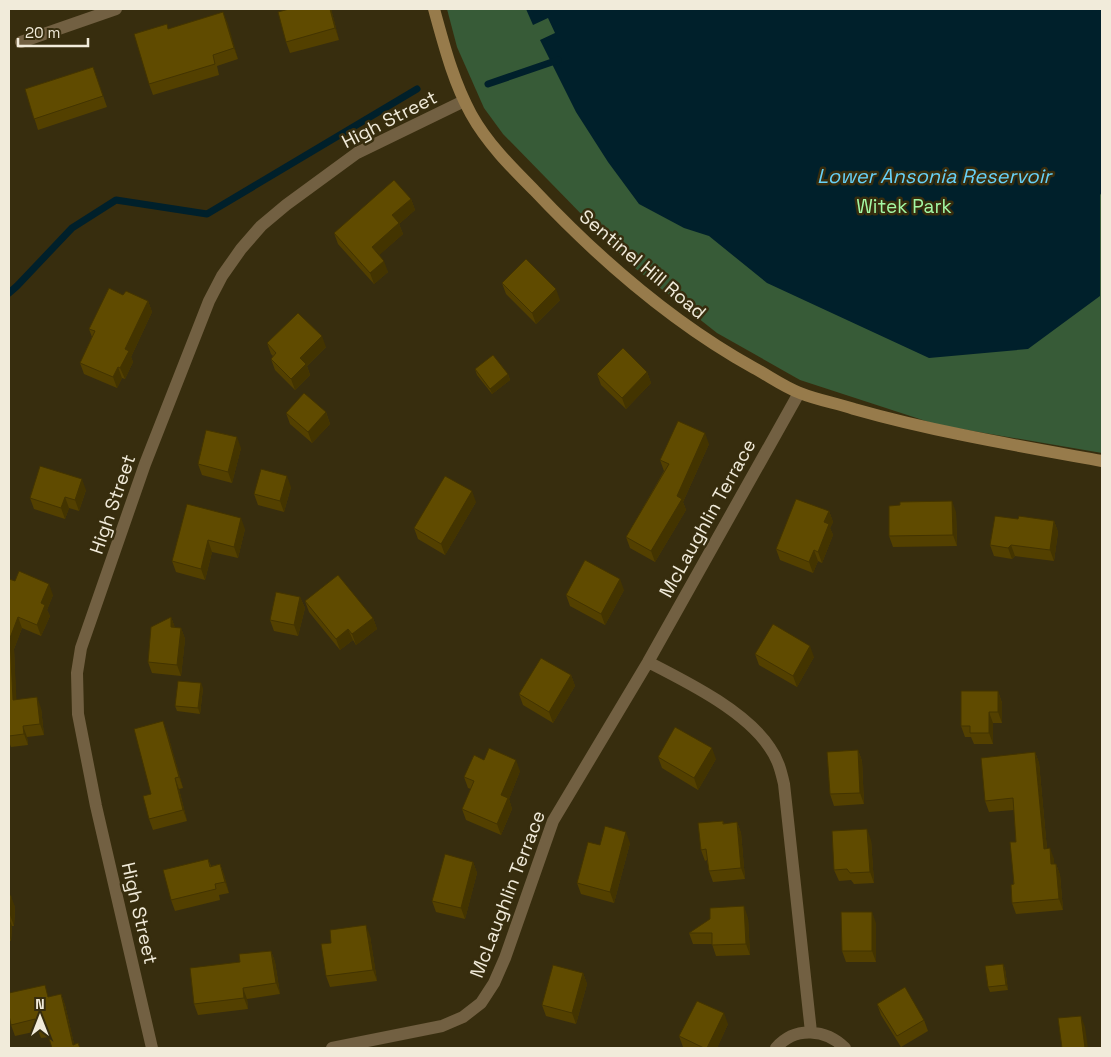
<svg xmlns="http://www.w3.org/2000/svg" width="1111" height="1057" viewBox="0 0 1111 1057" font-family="'Space Grotesk',sans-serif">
<rect width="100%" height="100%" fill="#372d0e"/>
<!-- green -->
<path fill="#375b37" d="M447 9H1102V453L938 425 800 380 717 333 631 265 503 134 484 108 457 47Z"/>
<!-- water -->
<path fill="#00202b" d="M526 9H1102V192L1100 195V296L1028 349 929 358 767 283 709 236 684 228 639 204 608 162 576 112 540 40 555 33 548 18 533 25Z"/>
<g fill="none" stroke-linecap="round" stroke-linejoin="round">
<!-- stream -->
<path stroke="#00202b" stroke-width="7" d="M488 84 558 60
M9 293 17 286 72 228 116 200 207 214 417 89"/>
<!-- minor -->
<path stroke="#726042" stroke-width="12" d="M21 42 116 9
M648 662C687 682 746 711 770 748 778 759 781 771 784 784L811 1032
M152 1048 96 806 78 714 77 673 81 648 145 464 209 301 222 276 241 249 261 226 286 205 357 153 464 101
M332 1048 442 1026 463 1017 481 1003 494 983 505 958 553 821 648 662 799 393
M776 1048C795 1026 826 1029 845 1048"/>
<!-- secondary -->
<path stroke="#977b4b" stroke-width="12" d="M434 9C444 45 453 81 471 114 487 143 511 167 534 190 599 259 671 322 754 368 769 376 784 387 800 393 817 400 836 403 854 409 935 432 1019 446 1102 461"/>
</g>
<!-- wall -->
<path fill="#534000" d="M289 9H331L339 40 290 53 286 42Z
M223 12 238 59 217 66 219 75 153 95 149 84 169 29Z
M93 67 107 107 38 130 25 89Z
M411 199 415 210 399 224 403 234 379 255 388 272 374 284 338 244 334 233Z
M502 283 560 300 536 324 506 294Z
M123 295 148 301 152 312 131 357 133 362 125 379 122 378 117 388 84 374 80 363 92 337 89 329Z
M267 343 326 347 307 366 310 375 295 390 275 370 271 359 273 356 271 354Z
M475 369 508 374 510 380 492 394 477 375Z
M647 372 651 383 626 409 601 385 597 374Z
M326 412 330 424 312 443 290 424 286 413Z
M709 444 683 502 686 510 655 562 630 548 626 537 664 471 660 460Z
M241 448 232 483 202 475 198 464Z
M291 487 284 512 258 505 254 494Z
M86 490 79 511 69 508 65 519 34 509 30 498Z
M476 502 445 555 418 539 414 528Z
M187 504 245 529 238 558 212 552 205 580 176 572 172 561Z
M829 511 833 522 830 528 833 535 822 563 818 561 813 573 780 560 776 549Z
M956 512 957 546 893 547 889 536Z
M1018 519 1054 521 1058 532 1054 561 1015 556 1012 559 994 556 990 545Z
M9 579 53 595 47 610 50 616 41 636 22 628 14 649 16 700 41 708 44 735 27 737 28 745 11 747 9 742Z
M624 590 605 625 570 606 566 595Z
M300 597 305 608 298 636 274 631 270 620Z
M305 601 373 618 377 629 356 645 353 640 340 650 309 612Z
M171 617 175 628H181L185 639 181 676 152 673 148 662Z
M755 654 814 657 797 687 759 665Z
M571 675 575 686 553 723 523 705 519 694Z
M203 688 200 714 177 711 175 706Z
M998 691 1002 703V723H993V744H974L971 737H965L961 726Z
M167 732 183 788 179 789 187 821 153 830 149 819 151 794Z
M858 750 862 761 864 804 834 806 830 794Z
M1035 752 1039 763 1047 849 1054 859V864H1056L1060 875 1063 910 1016 914 1012 903 1016 842 1014 810 989 812 985 801Z
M658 757 716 759 698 790 662 768Z
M484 760 520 771 509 799 512 809 501 835 466 820 462 809 471 789 468 788 464 777Z
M723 821 724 824 737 822 741 833 745 879 713 882 709 871 707 860 705 861 701 850Z
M871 840 874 883 854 884 851 880 839 881 834 870Z
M630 843 614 903 581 894 577 883Z
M208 859 211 866 220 864 224 875 229 893 219 895 220 900 175 911 171 900Z
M473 862 477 873 465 919 436 912 432 901Z
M9 895 15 907 14 926H12L11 941 9 940Z
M748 918 750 955 716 956 712 944H693L689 933Z
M876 923V962H846L842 951Z
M370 936 377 981 330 987 326 976Z
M271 951 275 962 280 994 247 999 248 1009 198 1015 194 1004 240 962Z
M1003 964 1005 969 1008 990 990 992 988 987Z
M583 973 587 984 576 1024 546 1016 542 1005Z
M61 994 65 1005 74 1044 78 1043 80 1048H52L49 1037 41 1038 38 1031 15 1036 11 1025 50 997Z
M877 1004 924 1020 928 1031 901 1047 881 1015Z
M728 1024 717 1048H685L683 1047 679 1036Z"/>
<!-- shaded-wall -->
<path fill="#433400" d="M330 9H331L339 40 335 28Z
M223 12 228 24 238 59 234 48Z
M411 199 415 210 399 224 403 234 376 258 372 247 392 215Z
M384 261 388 272 374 284 370 273Z
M556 289 560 300 536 324 532 313Z
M148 301 152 312 131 357 133 362 125 379 120 368 125 349Z
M322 336 326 347 307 366 310 375 295 390 291 379 300 358Z
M118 367 122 378 117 388 113 377Z
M647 372 651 383 626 409 622 398Z
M508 374 510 380 492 394 490 389Z
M326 412 330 424 312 443 308 432Z
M705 433 709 444 683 502 686 510 655 562 651 551Z
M237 437 241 448 232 483 228 472Z
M287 476 291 487 284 512 280 501Z
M82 479 86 490 79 511 75 500Z
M472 491 476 502 445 555 441 544Z
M65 497 69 508 65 519 61 508Z
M952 501 956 512 957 546 953 535Z
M829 511 833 522 830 528 833 535 822 563 818 552 824 522Z
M241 518 245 529 238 558 234 547Z
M1054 521 1058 532 1054 561 1050 550Z
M208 540 212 552 205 580 201 569Z
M1011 545 1015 556 1012 559 1008 548Z
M814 550 818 561 813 573 809 562Z
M620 579 624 590 605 625 601 614Z
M49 584 53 595 47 610 50 616 41 636 37 625 41 603Z
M300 597 305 608 298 636 294 625Z
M18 617 22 628 14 649 17 711 13 700 10 638Z
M171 617 175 628 171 627Z
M373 618 377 629 356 645 352 634Z
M181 628 185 639 181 676 177 665Z
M348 629 353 640 340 650 336 639Z
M810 646 814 657 797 687 793 676Z
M571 675 575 686 553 723 549 712Z
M201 683 203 688 200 714 198 708Z
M998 691 1002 703V723L998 712Z
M37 697 41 708 44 735 40 724Z
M989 712 993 723V744L989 733Z
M163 721 167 732 183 788 179 777Z
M23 726 27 737 28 745 24 734Z
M712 748 716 759 698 790 694 778Z
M858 750 862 761 864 804 860 793Z
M1035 752 1039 763 1048 860 1044 849Z
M516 760 520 771 509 799 512 809 501 835 497 824 501 795Z
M175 778 179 789 187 821 183 810Z
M737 822 741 833 745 879 741 868Z
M867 829 871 840 874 883 870 872Z
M626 832 630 843 614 903 610 892Z
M1050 848 1054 859 1055 875 1051 864Z
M473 862 477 873 465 919 461 908Z
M220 864 224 875 229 893 225 882Z
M1056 864 1060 875 1063 910 1059 899Z
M11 896 15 907 14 926 10 915Z
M744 906 748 918 750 955 746 944Z
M872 912 876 923V962L872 951Z
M9 918 12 926 11 941 9 935Z
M366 925 370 936 377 981 373 970Z
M271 951 275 962 280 994 276 983Z
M1003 964 1005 969 1008 990 1006 985Z
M583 973 587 984 576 1024 572 1013Z
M243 988 247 999 248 1009 244 998Z
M61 994 65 1005 75 1048 73 1045Z
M724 1013 728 1024 717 1048H707Z
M1081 1016 1085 1027 1088 1048H1085Z"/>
<!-- building -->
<path fill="#604b00" stroke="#433400" d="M289 9H330L335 28 286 42 278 12Z
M223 12 234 48 213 55 215 64 149 84 134 34 167 24 168 29Z
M93 67 103 96 34 119 25 89Z
M394 180 411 199 392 215 399 223 372 247 384 261 370 273 334 233Z
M526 259 556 289 532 313 502 283Z
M109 288 123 295 126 291 148 301 125 349 129 351 120 368 118 367 113 377 80 363 95 331 89 329Z
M298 313 322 336 300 358 306 364 291 379 271 359 276 353 267 343Z
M623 348 647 372 622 398 597 374Z
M493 355 508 374 490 389 475 369Z
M304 393 326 412 308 432 286 413Z
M678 421 705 433 677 496 682 499 651 551 626 537 669 464 660 460Z
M206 430 237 437 228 472 198 464Z
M40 466 82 479 75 500 65 497 61 508 30 498Z
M261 469 287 476 280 501 254 494Z
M445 476 472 491 441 544 414 528Z
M796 499 829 511 824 522 829 524 818 552 814 550 809 562 776 549Z
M952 501 953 535 889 536V506L900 505V502Z
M187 504 241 518 234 547 208 540 201 569 172 561Z
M995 516 1018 519 1019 516 1054 521 1050 550 1011 545 1008 548 990 545Z
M585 560 620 579 601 614 566 595Z
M19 571 49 584 41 603 45 605 37 625 18 617 10 638 13 700 37 697 40 724 23 726 24 734 9 736V579L15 581Z
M338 575 373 618 352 634 348 629 336 639 305 601Z
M276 592 300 597 294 625 270 620Z
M171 617V627L181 628 177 665 148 662 151 627Z
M773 624 810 646 793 676 755 654Z
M541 658 571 675 549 712 519 694Z
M178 681 201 683 198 708 175 706Z
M961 691H998V712H989V733H970V726H961Z
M163 721 179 777 175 778 183 810 149 819 143 796 151 794 134 729Z
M675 727 712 748 694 778 658 757Z
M489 748 516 760 501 795 508 798 497 824 462 809 474 781 464 777 474 755 484 760Z
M858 750 860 793 830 794 827 752Z
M1035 752 1044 849 1050 848 1051 864H1056L1059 899 1012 903 1011 885 1014 884 1010 842H1016L1013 798 985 801 981 758Z
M723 821V824L737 822 741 868 709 871 706 849 701 850 698 823Z
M605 826 626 832 610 892 577 883 588 842 600 845Z
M867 829 870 872 850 873 847 869 834 870 832 831Z
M445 854 473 862 461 908 432 901Z
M208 859 210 867 220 864 225 882 215 884 216 889 171 900 163 870Z
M9 895 11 896 10 915H9Z
M744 906 746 944 712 945V933H689L710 919V908Z
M841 912H872V951H842Z
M366 925 373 970 326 976 321 944 331 943 330 930Z
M271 951 276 983 243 988 244 998 194 1004 190 968 240 962 239 954Z
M1003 964 1006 985 988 987 985 966Z
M553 965 583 973 572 1013 542 1005Z
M45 985 48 997 61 994 73 1045 78 1043 80 1048H52L45 1026 37 1027 35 1019 11 1025 9 1015V993Z
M905 987 924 1020 897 1036 877 1004Z
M697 1001 724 1013 707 1048H704L679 1036Z
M1081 1016 1085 1048H1062L1058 1018Z"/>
<g text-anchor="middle" stroke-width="5" stroke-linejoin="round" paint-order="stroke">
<!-- street labels -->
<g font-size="19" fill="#f1ebda" stroke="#372d0e">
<text transform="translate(389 119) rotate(-27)" y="7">High Street</text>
<text transform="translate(643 264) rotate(40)" y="7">Sentinel Hill Road</text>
<text transform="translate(112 504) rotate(-71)" y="7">High Street</text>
<text transform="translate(707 518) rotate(-61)" y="7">McLaughlin Terrace</text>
<text transform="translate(507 894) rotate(-69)" y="7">McLaughlin Terrace</text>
<text transform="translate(140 913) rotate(77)" y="7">High Street</text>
</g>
<!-- park labels -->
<g font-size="19" fill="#a4f8a4" stroke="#372d0e">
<text x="904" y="213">Witek Park</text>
</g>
<!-- water labels -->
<g font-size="20" font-style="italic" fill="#67d1f8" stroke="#372d0e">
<text x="934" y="183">Lower Ansonia Reservoir</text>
</g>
</g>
<!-- border -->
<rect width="1111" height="1057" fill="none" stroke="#f1ebda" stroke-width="20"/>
<!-- north arrow -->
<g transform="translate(40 1017)" stroke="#372d0e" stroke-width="4" paint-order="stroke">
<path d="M0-4L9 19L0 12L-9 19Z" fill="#f1ebda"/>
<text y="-8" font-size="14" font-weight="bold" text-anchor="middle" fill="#f1ebda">N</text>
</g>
<!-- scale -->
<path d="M18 38v8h70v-8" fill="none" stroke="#f1ebda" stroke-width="2.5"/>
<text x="25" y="38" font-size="15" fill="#f1ebda" stroke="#372d0e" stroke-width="4" paint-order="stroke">20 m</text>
</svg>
